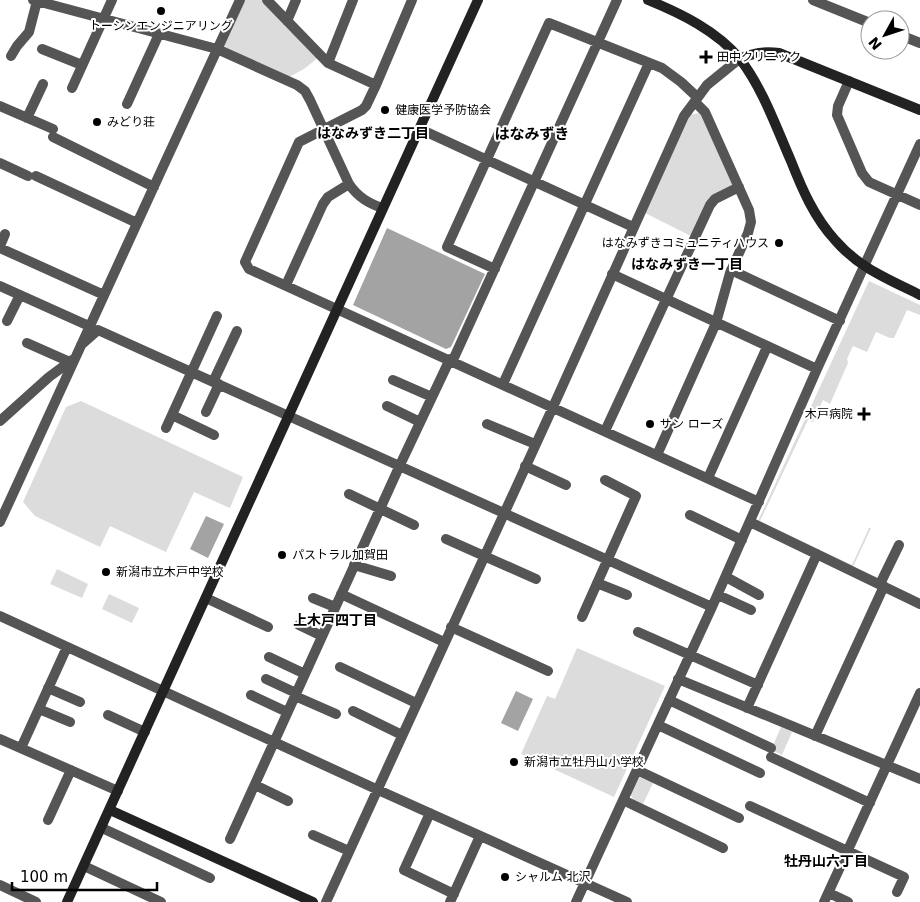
<svg xmlns="http://www.w3.org/2000/svg" width="920" height="902" viewBox="0 0 920 902" font-family="'DejaVu Sans','Noto Sans JP',sans-serif">
<rect width="100%" height="100%" fill="#fff"/>
<!-- green -->
<path fill="#dcdcdc" d="M240 0H267L320 56 304 69 285 79 217 49Z
M705 112 739 187 715 199 695 238 641 211 684 116Z
M869 281 920 305V315L907 310 894 338H890L876 332 867 352 853 346 847 359 848 363 830 404 823 400 813 422 808 420 760 521 852 565 869 528H871L852 569 757 523Z
M81 401 243 477 230 508 194 492 166 552 110 526 100 547 35 516 23 502 66 407Z
M57 569 88 584 82 598 50 584Z
M109 594 139 608 132 623 102 609Z
M577 648 665 686 614 797 521 754 547 696 555 699Z
M781 727 792 732 782 755 771 750Z
M639 777 653 783 643 804 633 799 630 793Z"/>
<!-- water -->
<path fill="#a3a3a3" d="M387 228 485 274 451 347 446 349 353 305Z
M206 516 224 524 208 558 190 549Z
M516 691 533 699 518 731 501 723Z"/>
<g fill="none" stroke-linecap="round" stroke-linejoin="round">
<!-- street -->
<path stroke="#555" stroke-width="10" d="M33 0 217 49 297 85 305 91 310 100 349 184C358 197 368 203 382 208
M267 0 328 63 376 85 366 106 362 110 299 142 245 262 249 269 759 502
M813 0 870 23
M287 21 296 0
M900 35 920 43
M42 49 82 65
M11 56 17 46 29 32 37 1
M328 63 353 0
M849 81 838 106 837 115 862 173 869 182 920 205
M376 85 412 0
M72 88 112 0
M127 104 159 34
M0 106 53 129
M27 118 43 84
M420 129 633 227
M53 137 154 187
M0 163 28 176
M36 176 137 223
M0 246 5 234
M0 248 104 295
M495 269 447 247 549 23 662 68 681 82 697 97
M731 270 840 321
M612 274 817 369
M286 285 323 204 328 197 349 184
M0 286 89 326
M7 321 20 295
M27 343 70 362
M81 345 98 330 712 607
M453 360 617 0
M393 380 432 397
M213 382 237 331
M503 384 649 63
M387 406 420 422
M206 412 219 384
M172 415 214 435
M0 421 49 377 72 360
M487 424 535 444
M166 428 217 316
M605 431 710 205 715 199 739 187
M657 455 716 323 730 273 748 233 751 222 749 210 705 112 695 102
M525 466 566 485
M708 478 767 347
M349 494 414 525
M690 515 742 540
M0 522C79 347 160 174 240 0
M750 522 920 604
M446 539 536 579
M354 565 391 576
M726 577 759 595
M597 583 627 595
M880 584 899 545
M341 594 444 642
M718 595 751 610
M206 598 268 627
M313 598 335 607
M0 616 376 789 627 902
M582 617 636 496 605 480
M299 625 322 636
M451 627 548 671
M638 632 758 685
M269 657 305 674
M340 667 416 703
M266 679 296 693
M678 679 920 779
M48 688 80 702
M251 695 287 712
M295 696 336 714
M669 700 771 748
M747 708 817 554
M39 709 70 722
M353 711 402 735
M108 715 145 732
M658 725 760 773
M815 736 884 586
M0 739 118 791
M21 748 67 647
M771 757 870 803
M637 770 739 818
M255 785 288 801
M623 800 723 848
M750 806 904 877 897 892
M430 813 404 870 454 894
M48 820 71 770
M102 828 210 878
M313 835 349 851
M230 839 400 465 450 359
M84 866 161 902
M0 885 36 902
M829 893 848 902
M326 902 553 407 684 116 707 85 739 59
M450 902 480 836
M576 902 712 607 817 369 920 144
M824 902 920 693"/>
<!-- secondary -->
<path stroke="#222" stroke-width="10" d="M648 0C682 14 717 31 740 59 763 89 776 127 791 161 802 189 814 217 835 240 859 268 888 279 920 295
M739 59C754 53 764 51 779 53L920 110
M110 810 313 902
M67 902 478 0"/>
</g>
<!-- markers -->
<g fill="#000" stroke="#fff" stroke-width="2">
<circle cx="161" cy="11" r="5"/>
<path d="M703.5 49.5h5v5h5v5h-5v5h-5v-5h-5v-5h5z"/>
<circle cx="385" cy="110" r="5"/>
<circle cx="97" cy="122" r="5"/>
<circle cx="779" cy="243" r="5"/>
<path d="M861.5 406.5h5v5h5v5h-5v5h-5v-5h-5v-5h5z"/>
<circle cx="650" cy="424" r="5"/>
<circle cx="282" cy="555" r="5"/>
<circle cx="106" cy="572" r="5"/>
<circle cx="514" cy="762" r="5"/>
<circle cx="505" cy="877" r="5"/>
</g>
<g text-anchor="middle" stroke-width="4" stroke-linejoin="round" paint-order="stroke">
<!-- poi labels -->
<g font-size="12" fill="#000" stroke="#fff" text-anchor="start">
<text x="161" y="30" text-anchor="middle">トーシンエンジニアリング</text>
<text x="717" y="61">田中クリニック</text>
<text x="395" y="114">健康医学予防協会</text>
<text x="107" y="126">みどり荘</text>
<text x="769" y="247" text-anchor="end">はなみずきコミュニティハウス</text>
<text x="853" y="418" text-anchor="end">木戸病院</text>
<text x="660" y="428">サン ローズ</text>
<text x="292" y="559">パストラル加賀田</text>
<text x="116" y="576">新潟市立木戸中学校</text>
<text x="524" y="766">新潟市立牡丹山小学校</text>
<text x="515" y="881">シャルム 北沢</text>
</g>
<!-- neighbourhood labels -->
<g font-size="14" font-weight="bold" fill="#000" stroke="#fff">
<text x="373" y="138">はなみずき二丁目</text>
<text x="687" y="269">はなみずき一丁目</text>
<text x="335" y="625">上木戸四丁目</text>
<text x="826" y="866">牡丹山六丁目</text>
</g>
<!-- quarter labels -->
<g font-size="15" font-weight="bold" fill="#000" stroke="#fff">
<text x="532" y="139">はなみずき</text>
</g>
</g>
<!-- north arrow -->
<g transform="translate(885 35) rotate(230)"><circle r="24" fill="#ffffff" stroke="#999999"/>
<path d="M0-4L9 19L0 12L-9 19Z" fill="#000000"/>
<text y="-8" font-size="14" font-weight="bold" text-anchor="middle" fill="#000000">N</text>
</g>
<!-- scale -->
<path d="M12 882v8h145v-8" fill="none" stroke="#000000" stroke-width="2.5"/>
<text x="20" y="882" font-size="15" fill="#000000" stroke="#ffffff" stroke-width="4" paint-order="stroke">100 m</text>
</svg>
